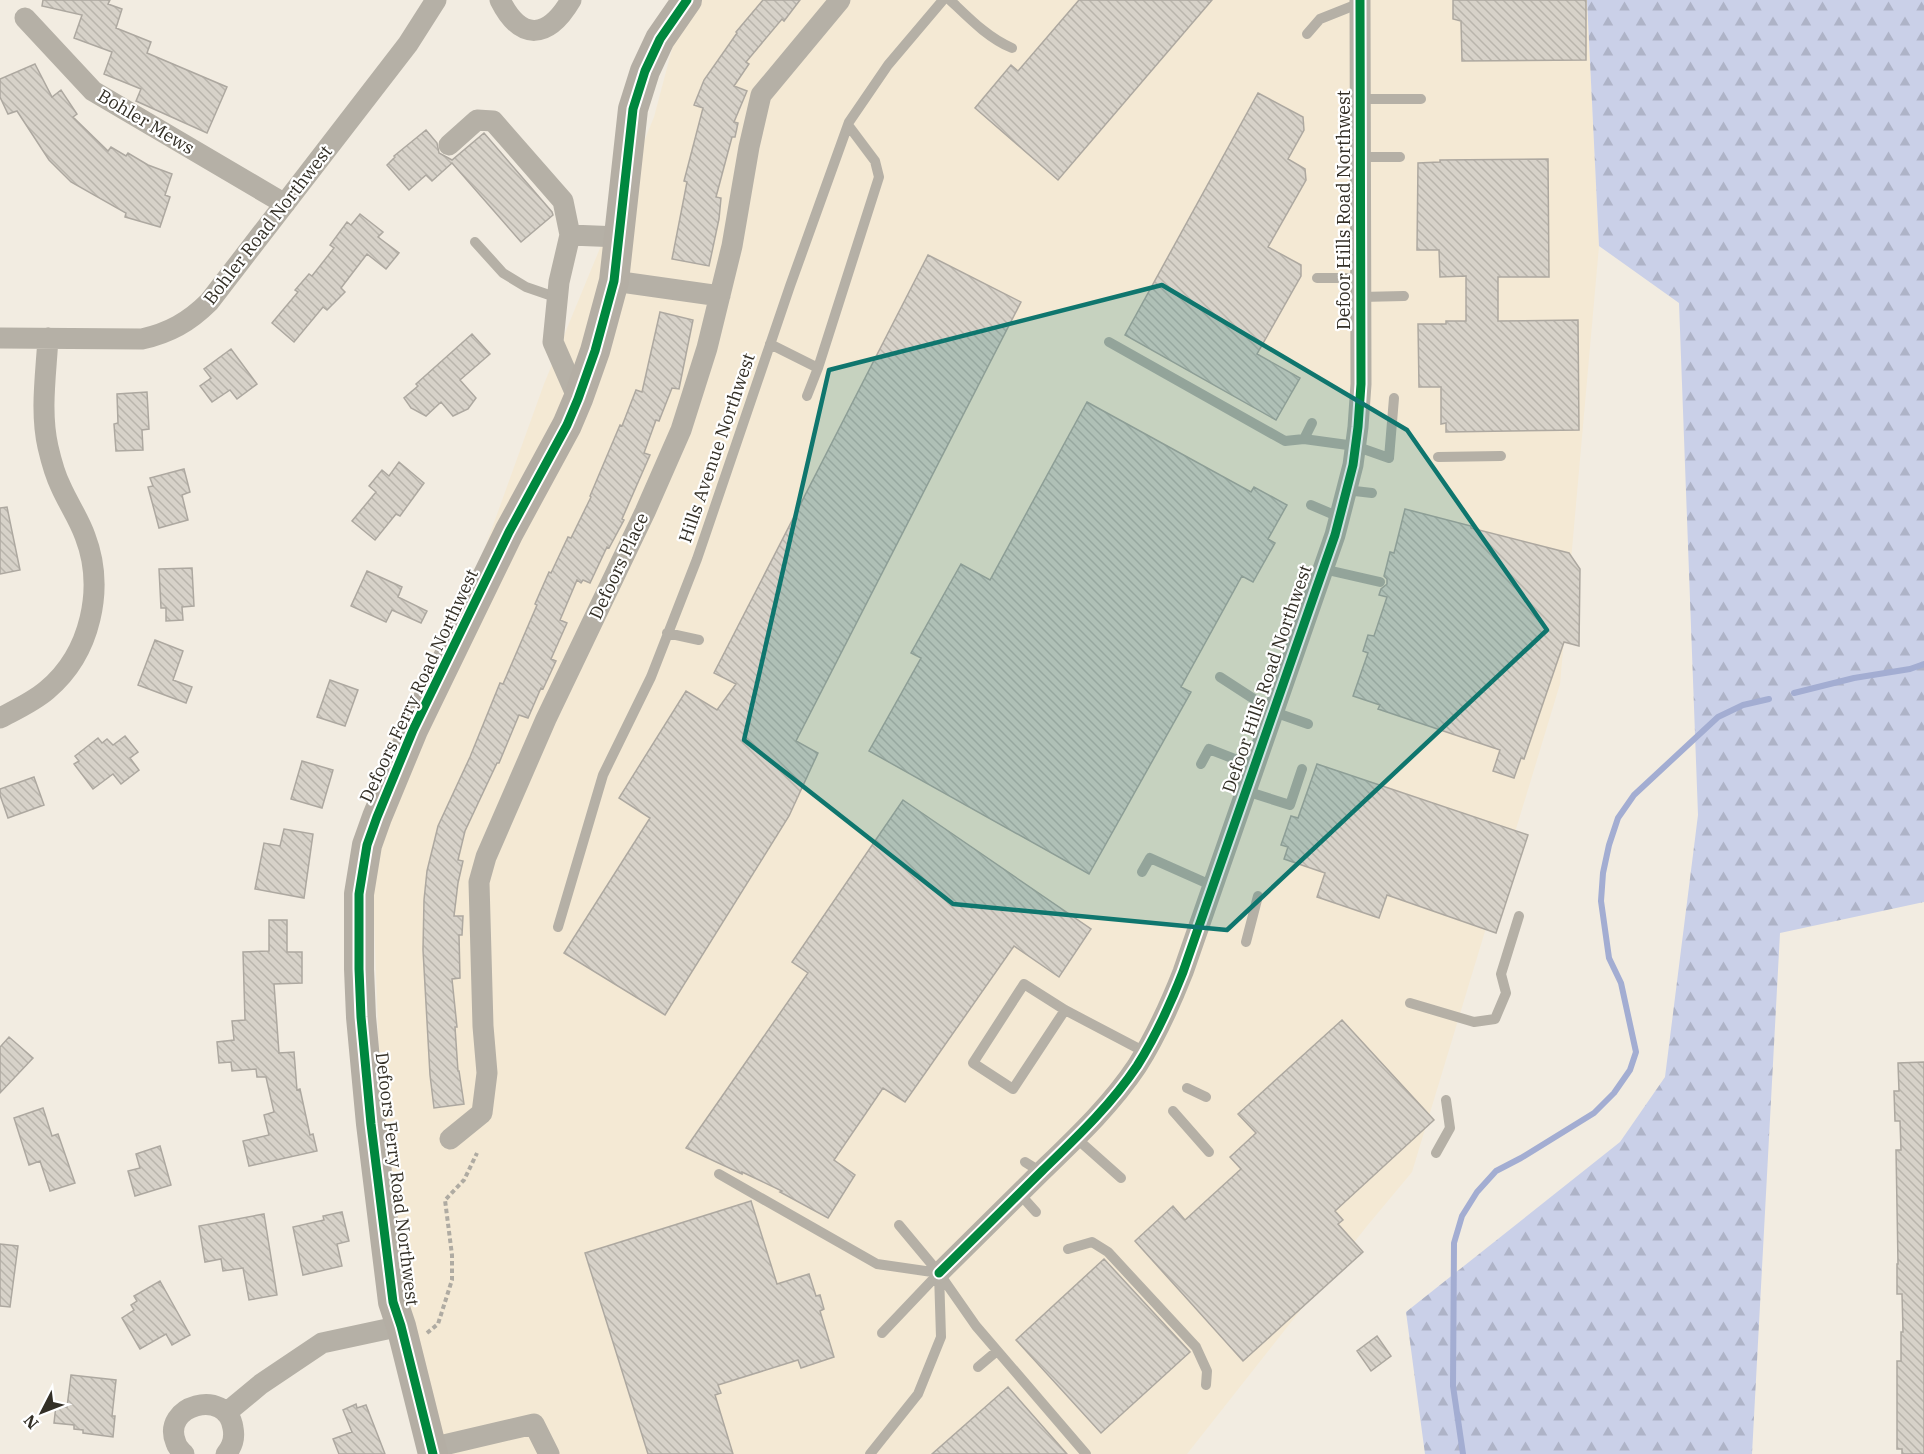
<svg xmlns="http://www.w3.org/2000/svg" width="1924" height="1454" viewBox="0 0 1924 1454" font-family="'IBM Plex Serif',serif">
<defs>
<pattern id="forest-firs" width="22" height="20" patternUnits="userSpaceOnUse" patternTransform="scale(1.5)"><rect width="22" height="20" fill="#cad0e8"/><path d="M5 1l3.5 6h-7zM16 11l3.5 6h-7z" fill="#aeb3c7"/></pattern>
<pattern id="building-back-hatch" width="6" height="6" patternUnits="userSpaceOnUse" patternTransform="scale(1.5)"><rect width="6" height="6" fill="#d7d2c9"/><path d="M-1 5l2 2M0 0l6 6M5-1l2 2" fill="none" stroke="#b9b5ac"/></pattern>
</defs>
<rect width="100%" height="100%" fill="#f2ece1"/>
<!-- built -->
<path fill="#f4e9d4" d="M685 0H1587L1599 246 1560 684 1412 1172 1367 1226 1187 1454H433L383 1171 372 861 544 384 654 117Z"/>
<!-- forest -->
<path fill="url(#forest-firs)" d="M1587 0H1924V902L1780 933 1752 1454H1425L1406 1312 1620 1142 1665 1077 1698 815 1679 303 1599 246Z"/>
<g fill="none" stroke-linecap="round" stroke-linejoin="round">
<!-- stream -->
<path stroke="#a3add2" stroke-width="6" d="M1794 693 1854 678 1910 669 1924 664
M1463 1454 1453 1386 1454 1243 1462 1216 1477 1192 1496 1171 1521 1158 1594 1113 1614 1093 1630 1070 1636 1052 1621 983 1609 958 1601 901 1603 873 1609 845 1618 818 1634 795 1718 717 1743 705 1769 699"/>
</g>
<!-- building -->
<path fill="url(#building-back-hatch)" stroke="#ada8a0" stroke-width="1.5" d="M43 0H110L108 4 122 9 116 28 151 42 147 53 227 87 207 133 136 101 141 89 104 74 112 52 74 38 82 15 42 6Z
M763 0H800L784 21 782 19 746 62 749 64 734 86 747 91 734 122 738 123 735 137H732L716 197 721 198 719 219 709 266 672 259 687 182 684 181 703 108 694 105 704 80 737 33 736 32Z
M1079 0H1212L1058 180 975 108 1011 65 1018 71Z
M1453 0H1586V60L1462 61 1461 21 1453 19Z
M35 64 52 97 61 90 77 114 73 117 108 151 111 147 126 156 128 153 148 165 172 174 165 195 170 197 160 227 125 217 126 213 71 182 49 160 17 111 8 114 0 97V79Z
M1258 93 1303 117 1304 130 1288 159 1305 169 1306 180 1268 247 1301 265V276L1257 354 1300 378 1276 420 1125 335Z
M426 130 437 143 439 153 452 160 484 133 552 212 553 215 521 242 452 163 432 181 426 175 409 190 387 165 395 157 394 156Z
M1548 159 1549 277H1498V321L1578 320 1579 430 1446 432V423L1441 424V387H1419L1418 324H1446V321H1466V276L1440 277 1439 250H1417L1418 163 1440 162V160Z
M360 214 383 232 378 237 399 253 386 269 367 254 341 288 345 292 327 310 323 307 294 342 272 323 298 292 295 290 309 274 312 276 334 248 330 245 347 222 351 225Z
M928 255 1021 302 796 741 818 753 789 816 665 1015 564 953 650 818 619 798 686 691 717 710 736 684 714 673Z
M660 312 693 320 679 389 672 388 659 421 656 420 644 453 650 455 622 519 624 520 609 548 607 547 590 583 583 580 581 583 577 580 560 620 567 623 551 659 556 661 543 689 541 688 528 718 519 715 499 763H497L465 831 458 860 463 861 458 883 454 916H463L462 935H459L460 978 452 979 457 1027H455L458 1071H459L464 1104 434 1108 430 1075 423 950 424 900 427 871 438 826 470 757 500 683 503 684 537 605 535 604 549 572 551 573 568 537 571 538 591 497 590 496 620 425 622 426 636 390 642 392Z
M472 334 490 354 460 380 476 398 468 409 453 416 441 402 426 416 411 408 404 398 418 386 416 384Z
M231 349 257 384 237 399 230 390 212 402 200 386 211 378 204 369Z
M147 392 149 429 142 430 143 450 116 451 114 424 118 423 117 394Z
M1087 402 1251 492 1254 487 1287 505 1268 539 1275 543 1253 582 1242 576 1181 687 1191 692 1089 874 869 751 921 658 911 653 961 564 990 580Z
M399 462 424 483 400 516 396 514 375 540 352 521 376 492 369 486 382 470 389 476Z
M184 469 190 492 182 495 188 520 159 528 148 487 153 486 150 478Z
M7 507 20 570 0 574V508Z
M1405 509 1471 526V528L1569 553 1580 569 1579 646 1564 642 1524 759 1521 758 1514 778 1493 771 1500 750 1378 709 1380 705 1353 696 1368 653 1363 651 1368 635 1374 636 1387 597 1379 595 1381 589 1387 584V579L1384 576 1390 552 1394 553Z
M192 568 194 606 182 607 183 620 166 621V608H161L159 569Z
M367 571 402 587 398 597 427 611 421 623 392 610 386 622 351 606Z
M155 640 183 651 173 680 192 687 186 703 138 685Z
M330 680 358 690 345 726 317 717Z
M125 736 138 752 130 758 139 770 121 784 113 774 93 789 74 764 79 761 75 756 98 738 102 743 107 739 113 745Z
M302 761 333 770 322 808 291 799Z
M1317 764 1528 835 1496 933 1387 895 1379 918 1317 897 1325 873 1284 859 1288 847 1281 845 1291 816 1298 818Z
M34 777 44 805 8 818 0 795V789Z
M903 800 1091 929 1059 977 1014 946 905 1102 883 1088 834 1160 855 1175 828 1218 780 1192 782 1191 742 1172V1174L686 1148 808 973 792 962Z
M284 829 313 834 304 898 255 889 264 843 280 846Z
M269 920H287V952H302V983L274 984 279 1053 294 1052 297 1090 300 1089 310 1135 313 1134 317 1151 249 1166 243 1141 269 1135 264 1115 274 1112 266 1077H257L256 1069 232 1071 231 1062 219 1063 217 1042 234 1040 232 1021 245 1020 243 952 269 951Z
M1342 1020 1434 1120 1335 1211 1343 1220 1338 1224 1363 1252 1243 1361 1135 1241 1173 1206 1185 1220 1241 1169 1230 1157 1256 1133 1238 1114Z
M9 1037 33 1058 0 1093V1047Z
M1924 1062V1454H1902V1449H1897V1361H1901V1332H1903L1902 1294H1897V1264H1898L1896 1150H1901L1900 1121H1895L1894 1091H1899L1898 1063Z
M43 1108 52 1136 58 1134 75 1183 50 1191 40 1161 29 1165 14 1118Z
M160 1146 171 1185 135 1196 128 1171 140 1168 136 1154Z
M751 1201 777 1284 809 1274 816 1296 820 1295 824 1309 820 1311 834 1357 801 1368 798 1360 718 1385 721 1393 715 1395 733 1454H648L585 1253Z
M342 1212 349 1241 337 1244 342 1266 303 1275 293 1227 324 1220 323 1216Z
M264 1214 277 1295 249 1300 243 1268 223 1271 221 1259 205 1262 199 1226Z
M0 1244 18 1246 10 1307 0 1306Z
M1104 1259 1190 1352 1101 1433 1016 1340Z
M160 1281 190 1335 172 1345 166 1334 140 1349 122 1318 134 1310 131 1305 137 1301 134 1296Z
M1377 1336 1391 1356 1371 1371 1357 1351Z
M71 1375 116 1380 112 1416H115L113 1437 83 1433V1430L74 1429V1425L54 1423 56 1405 67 1407Z
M1008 1387 1067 1454H932L1000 1394Z
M356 1404 357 1408 366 1405 385 1454H339L333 1439 352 1432 343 1410Z"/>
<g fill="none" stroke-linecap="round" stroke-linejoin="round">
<!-- path -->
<path stroke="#afaba2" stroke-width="4" stroke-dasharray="4.5 3" stroke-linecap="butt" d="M427 1333 438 1324 452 1280V1255L445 1200 464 1180 477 1153"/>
<!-- lane -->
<path stroke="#b5b0a6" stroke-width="10" d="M950 0C969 18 988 38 1012 48
M1307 34 1320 19 1360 3
M1360 99H1421
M1360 157H1400
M475 242 503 273 526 287 558 298
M1317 278H1361
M1361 297 1404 296
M1109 342 1285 441 1304 439 1312 423
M770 344 818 368
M807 396 818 368 879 177 875 161 848 125
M1304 439 1355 446 1389 458 1394 398
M1438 457 1501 456
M1346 490 1372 493
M1311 505 1339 517
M1323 569 1380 582
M667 633 699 640
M1220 677 1274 712 1308 724
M1201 764 1209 749 1255 767
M1246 791 1290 805 1302 769
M1142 872 1150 858 1213 886
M558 927 603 775 651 677 697 559 790 286 849 122 888 65 943 0
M1246 942 1258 896
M1410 1003 1474 1022 1495 1019 1506 993 1501 974 1519 916
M1065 1010 1013 1089 973 1063 1024 984 1065 1010 1145 1052
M1187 1088 1206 1097
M1173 1111 1209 1152
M1076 1138 1121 1178
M1436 1153 1450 1128 1446 1100
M1025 1162 1041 1172
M719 1174 877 1264 939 1273
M1019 1193 1036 1212
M899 1225 939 1273 976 1326 1086 1454
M1068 1249 1092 1242 1108 1252 1196 1347 1207 1371 1206 1385
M882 1333 939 1273
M978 1367 997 1351
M870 1454 918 1394 941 1337 939 1273"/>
<!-- street -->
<path stroke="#b5b0a6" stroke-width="21" d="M500 0C521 42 548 39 571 0
M25 18 93 91 285 204
M449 145 477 120 493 121 563 201 570 235 559 282 553 342 578 399
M570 235 620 237
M614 281 720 296
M0 338 142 339C169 333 189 322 209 302L408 44 436 0
M0 718C17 709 33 702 47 690 91 653 105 588 85 536 79 519 68 503 61 487 55 475 51 460 48 447 40 412 46 374 48 338
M450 1139 482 1113 487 1073 483 1026 479 882 486 857 546 719 645 512 681 430 707 348 732 246 749 147 761 95 840 0
M939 1273C973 1239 1008 1205 1042 1171 1076 1138 1111 1105 1137 1066 1156 1036 1170 1005 1183 972L1335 535 1353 465 1358 427 1361 384 1360 0
M226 1413 261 1384 322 1343 401 1326
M431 1448 534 1424 549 1454
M184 1454C181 1451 177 1447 176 1443 160 1405 227 1387 233 1428 235 1438 232 1447 226 1454"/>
<!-- secondary -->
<path stroke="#b4aea4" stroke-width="30" d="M433 1454 401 1326 393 1302 371 1124 361 1017 359 969V894L367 845 377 817 413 730 509 532 567 425 578 399 595 351 614 281 633 109 645 71 660 39 687 0"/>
<!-- cycleway casing -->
<g stroke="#fff" stroke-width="13">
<path id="cycleway" d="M939 1273C973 1239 1008 1205 1042 1171 1076 1138 1111 1105 1137 1066 1156 1036 1170 1005 1183 972L1335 535 1353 465 1358 427 1361 384 1360 0
M433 1454 401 1326 393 1302 371 1124 361 1017 359 969V894L367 845 377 817 413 730 509 532 567 425 578 399 595 351 614 281 633 109 645 71 660 39 687 0"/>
</g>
<!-- cycleway -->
<use href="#cycleway" stroke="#00873e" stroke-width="9"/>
</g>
<!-- marked area -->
<path fill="#0f766e" fill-opacity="0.2" stroke="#0f766e" stroke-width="4.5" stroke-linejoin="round" d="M1162 285 1407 430 1547 630 1227 930 953 904 744 740 829 370Z"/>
<g text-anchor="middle" stroke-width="4.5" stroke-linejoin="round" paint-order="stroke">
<!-- street labels -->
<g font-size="18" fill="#332f26" stroke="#fff">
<text transform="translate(146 122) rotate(31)" y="6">Bohler Mews</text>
<text transform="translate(1344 210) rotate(-90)" y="6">Defoor Hills Road Northwest</text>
<text transform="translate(268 225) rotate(-52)" y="6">Bohler Road Northwest</text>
<text transform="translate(717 448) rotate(-71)" y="6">Hills Avenue Northwest</text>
<text transform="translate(619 566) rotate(-65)" y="6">Defoors Place</text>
<text transform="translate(1267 679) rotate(-71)" y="6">Defoor Hills Road Northwest</text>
<text transform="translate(419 686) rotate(-65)" y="6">Defoors Ferry Road Northwest</text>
<text transform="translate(397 1179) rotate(83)" y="6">Defoors Ferry Road Northwest</text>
</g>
</g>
<!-- north arrow -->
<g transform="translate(42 1412) rotate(228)" stroke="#ffffff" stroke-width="4.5" paint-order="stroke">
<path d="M0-4.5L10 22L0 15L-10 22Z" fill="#332f26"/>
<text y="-9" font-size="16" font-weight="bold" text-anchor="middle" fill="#332f26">N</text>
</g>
</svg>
